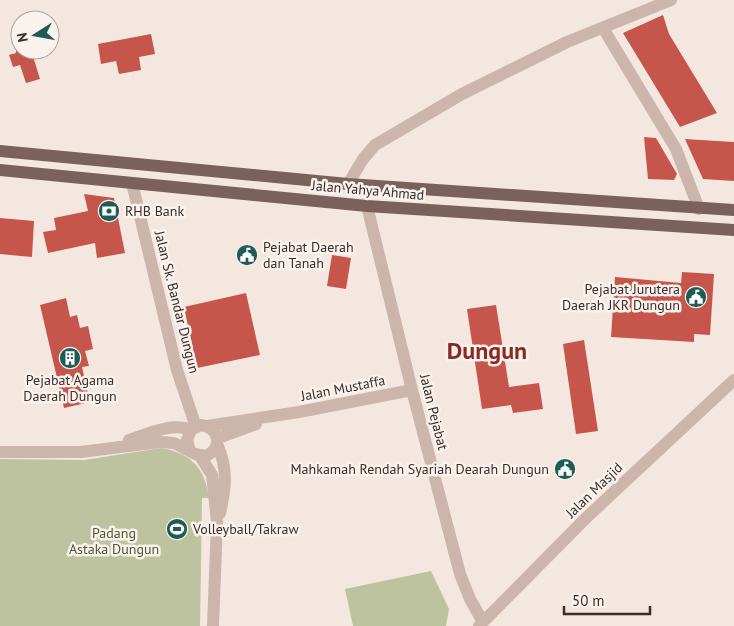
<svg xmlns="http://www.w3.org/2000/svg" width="734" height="626" viewBox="0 0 734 626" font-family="'PT Sans',sans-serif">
<rect width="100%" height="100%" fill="#f3e7e0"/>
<!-- green -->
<path fill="#bdc39f" d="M161 448C191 453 205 468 209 498H202L200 626H0V459L84 460Z
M431 571 449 609 446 626H353L345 589Z"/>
<!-- building -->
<path fill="#c6554c" d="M663 15 669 34 717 113 680 127 623 33Z
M151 34 155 54 139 57 141 70 119 74 116 61 101 64 98 44Z
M16 50H31L40 79 26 83 20 65 13 67 9 55 16 53Z
M644 137 656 138 677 174 674 180 648 179Z
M685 139 734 142V181L703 179Z
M84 194 114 198 125 253 97 258 95 243 48 253 43 232 56 230 54 218 88 211Z
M0 218 34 221 32 257 0 254Z
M332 255 351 258 346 289 327 286Z
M682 272 714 274 710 335 694 334V342L611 337 615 277 681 283Z
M246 293 260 355 197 368 184 307Z
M66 298 70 317 77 315 80 328 88 326 93 349 85 351 89 366 82 367 90 402 64 408 40 305Z
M496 305 509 387 539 383 543 409 513 413 511 405 482 409 467 309Z
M584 340 598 431 576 434 563 344Z"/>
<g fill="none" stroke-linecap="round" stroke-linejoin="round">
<!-- minor -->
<path stroke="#ccb5ab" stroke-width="12" d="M603 28 676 149 699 209
M132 183 177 370 196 427
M348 184 363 159 375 145 462 94 567 42 671 0
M367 206 412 390 460 574 470 599 483 622
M207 426 299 412 412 390
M218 438 256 424
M129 440C148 434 172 422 191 430
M217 444C228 468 226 488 220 513
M0 452H81L160 442 174 443 195 454 206 456C223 448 220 428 201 425L191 430 187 440 190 451
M200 456 212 475 217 522 213 626
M479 626 587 517 734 380"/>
<!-- major -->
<path stroke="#7b615c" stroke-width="12" d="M0 151 348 184 734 210
M0 170 367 206 734 230"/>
</g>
<!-- icons -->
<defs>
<g id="bank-disc" transform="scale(1.125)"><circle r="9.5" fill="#205c56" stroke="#faf2ed"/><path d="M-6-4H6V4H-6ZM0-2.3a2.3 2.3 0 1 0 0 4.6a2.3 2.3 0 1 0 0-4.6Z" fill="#fff"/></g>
<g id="civic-disc" transform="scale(1.125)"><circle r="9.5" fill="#205c56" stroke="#faf2ed"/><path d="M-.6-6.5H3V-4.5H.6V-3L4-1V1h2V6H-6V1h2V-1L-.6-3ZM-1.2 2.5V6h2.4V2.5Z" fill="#fff"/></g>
<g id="building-disc" transform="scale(1.125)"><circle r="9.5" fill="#205c56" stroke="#faf2ed"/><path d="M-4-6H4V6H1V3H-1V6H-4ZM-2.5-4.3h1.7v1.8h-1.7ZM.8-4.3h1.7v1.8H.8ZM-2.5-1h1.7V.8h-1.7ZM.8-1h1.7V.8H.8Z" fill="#fff"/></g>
<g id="stadium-disc" transform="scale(1.125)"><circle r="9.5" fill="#205c56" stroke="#faf2ed"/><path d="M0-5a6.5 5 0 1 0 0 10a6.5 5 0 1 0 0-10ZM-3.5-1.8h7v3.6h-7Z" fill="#fff"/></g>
</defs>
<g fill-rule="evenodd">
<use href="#bank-disc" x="109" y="211"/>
<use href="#civic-disc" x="247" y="255"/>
<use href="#civic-disc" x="696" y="297"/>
<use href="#building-disc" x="70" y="358"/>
<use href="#civic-disc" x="565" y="469"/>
<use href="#stadium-disc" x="177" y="529"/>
</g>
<g text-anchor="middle" stroke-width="5" stroke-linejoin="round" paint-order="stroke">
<!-- street labels -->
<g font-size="14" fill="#3a2d2a" stroke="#faf2ed">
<text transform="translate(368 190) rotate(5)" y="5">Jalan Yahya Ahmad</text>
<text transform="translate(177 302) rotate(76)" y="5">Jalan Sk. Bandar Dungun</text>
<text transform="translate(343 388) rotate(-11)" y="5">Jalan Mustaffa</text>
<text transform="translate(434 412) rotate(76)" y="5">Jalan Pejabat</text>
<text transform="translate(594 490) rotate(-44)" y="5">Jalan Masjid</text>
</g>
<!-- poi labels -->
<g font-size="14" fill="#3a2d2a" stroke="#faf2ed" text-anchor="start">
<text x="125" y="216">RHB Bank</text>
<text x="263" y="252">Pejabat Daerah<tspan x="263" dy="16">dan Tanah</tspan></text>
<text x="680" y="294" text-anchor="end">Pejabat Jurutera<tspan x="680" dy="16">Daerah JKR Dungun</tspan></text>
<text x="70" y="385" text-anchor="middle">Pejabat Agama<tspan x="70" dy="16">Daerah Dungun</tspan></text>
<text x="549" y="474" text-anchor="end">Mahkamah Rendah Syariah Dearah Dungun</text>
<text x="193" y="534">Volleyball/Takraw</text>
</g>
<!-- park labels -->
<g font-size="14" fill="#50582e" stroke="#faf2ed">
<text x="114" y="538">Padang<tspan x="114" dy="16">Astaka Dungun</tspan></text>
</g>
<!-- town labels -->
<g font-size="24" font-weight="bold" fill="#892b23" stroke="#faf2ed">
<text x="487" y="359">Dungun</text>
</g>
</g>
<!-- north arrow -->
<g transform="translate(35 35) rotate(259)"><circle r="24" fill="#faf2ed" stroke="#ada39f"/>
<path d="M0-4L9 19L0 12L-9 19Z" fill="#205c56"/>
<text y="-8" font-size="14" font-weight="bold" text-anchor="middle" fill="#3a2d2a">N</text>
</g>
<!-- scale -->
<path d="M564 606v8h86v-8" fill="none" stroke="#3a2d2a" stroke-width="2.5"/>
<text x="572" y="606" font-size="15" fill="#3a2d2a" stroke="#faf2ed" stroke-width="4" paint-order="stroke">50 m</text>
</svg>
